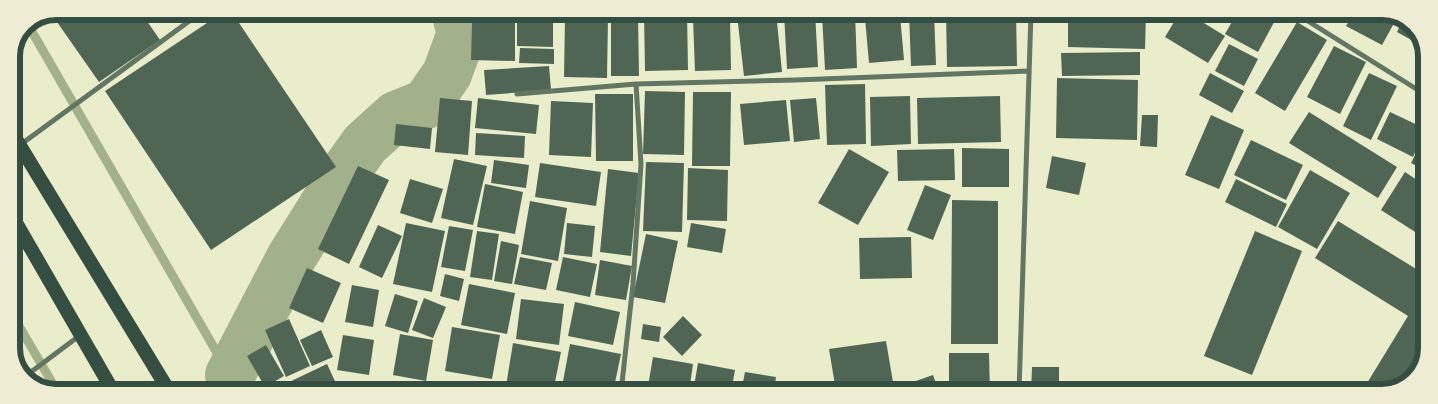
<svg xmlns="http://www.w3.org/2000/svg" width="1438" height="404" viewBox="0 0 1438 404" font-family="'Space Grotesk',sans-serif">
<rect width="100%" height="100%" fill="#e9edc9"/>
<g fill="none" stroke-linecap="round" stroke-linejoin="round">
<!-- stream -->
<path stroke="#a3b18a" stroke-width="9" d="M27 23 239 391
M12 314 57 391"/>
<!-- river -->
<path stroke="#a3b18a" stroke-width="50" d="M230 375 291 258 343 175 365 144 396 116 426 104 447 74 462 33 456 12"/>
</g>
<!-- building -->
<path fill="#4f6655" d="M73 11H140L160 40 99 82 57 22Z
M225 11H231L336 167 211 250 105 91Z
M499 12H556V19L499 20Z
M644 12H687L688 70 645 71Z
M764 12H776L782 72 744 76 737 15Z
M815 12 818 67 787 69 784 13Z
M855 12 857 68 825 70 822 14Z
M909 12H934L936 65 911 66Z
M946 12H1016L1017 66 947 67Z
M1068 12H1146L1145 49 1068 47Z
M1180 12H1186L1225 36 1208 63 1165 37Z
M1237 13H1279L1258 52 1225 34Z
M1311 13H1325L1322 18Z
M1354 13H1393L1398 16 1382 45 1346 26Z
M611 15H638L639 76H611Z
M900 15 904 60 869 63 865 18Z
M565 17 608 18 607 78 564 77Z
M730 17 731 70 695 71 693 18Z
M1403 19 1416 27 1424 47 1397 32Z
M517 21 553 23V47L517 46Z
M1297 22 1327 40 1285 111 1255 93Z
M472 23H515V61L471 60Z
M1229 44 1258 59 1244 86 1215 71Z
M1334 46 1366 62 1340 114 1307 97Z
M520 48 554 49V64L519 63Z
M1426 51 1427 53V75L1416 69Z
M1140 52V75L1062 76 1061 53Z
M549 66 551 90 486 95 484 70Z
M1210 73 1244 91 1232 113 1199 95Z
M1369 73 1397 86 1371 140 1343 126Z
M1057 78 1138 80 1137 140 1056 138Z
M865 84 866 144 827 145 825 85Z
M645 91 685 92 684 155 643 154Z
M693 92H731L730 166H692Z
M595 94H633V161H596Z
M910 96 911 144 871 146 870 97Z
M1000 96 1001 142 918 144 917 98Z
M440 98 472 101 468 155 435 152Z
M478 98 539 105 536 134 475 128Z
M816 98 820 139 794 142 790 100Z
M786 100 790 141 744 145 740 104Z
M551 101 593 103 591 157 549 155Z
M1309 112 1397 167 1378 198 1289 143Z
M1390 112 1426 129 1413 157 1377 139Z
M1142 115H1158L1157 147 1140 146Z
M1211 115 1244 130 1219 189 1185 175Z
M396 124 432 128 430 149 394 145Z
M476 133 525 136 524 158 475 155Z
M1426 133V171L1411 163Z
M1251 140 1303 165 1286 200 1234 175Z
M962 148 1009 149V187H962Z
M849 149 889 172 858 225 818 203Z
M954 149 955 180 898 181 897 150Z
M1052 156 1086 163 1079 195 1046 188Z
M454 159 487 166 473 225 441 218Z
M494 160 529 165 526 188 491 183Z
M646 162 684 163 682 232 643 231Z
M540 163 601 172 596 206 535 197Z
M358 166 389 180 349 264 318 249Z
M688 168 728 170 727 221 687 220Z
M608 169 639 173 631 256 600 252Z
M1310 170 1350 193 1317 249 1278 227Z
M1405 172 1426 186V239L1381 210Z
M410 179 443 189 432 223 400 213Z
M1236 179 1287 204 1276 227 1225 202Z
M485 184 523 192 515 234 477 227Z
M925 185 951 195 933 240 907 230Z
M952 200 998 201V344H951Z
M530 201 567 208 558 261 521 254Z
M1338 221 1426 275 1425 359 1409 383 1382 393H1361L1408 316 1315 258Z
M406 223 445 231 432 292 393 284Z
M567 223 595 226 592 257 564 254Z
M691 223 726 229 722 253 687 247Z
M378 225 402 236 382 278 359 267Z
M449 226 473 230 465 271 441 267Z
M477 231 499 234 492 280 470 277Z
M1255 231 1302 251 1252 375 1204 356Z
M646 234 678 241 665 303 633 297Z
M911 237 912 278 860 279 859 238Z
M501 241 519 245 512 284 494 281Z
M520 257 552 263 546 290 514 284Z
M563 257 597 264 590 297 556 290Z
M600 260 632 266 626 300 595 295Z
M307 268 341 283 323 323 289 308Z
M445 274 464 279 459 301 440 296Z
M469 284 515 293 507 334 461 325Z
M352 285 379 290 373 327 345 322Z
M395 294 418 301 408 333 385 326Z
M424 298 446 307 433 338 412 330Z
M521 299 564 304 559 345 516 339Z
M575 302 620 312 613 345 568 336Z
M683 316 702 335 682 356 663 337Z
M289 319 310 366 286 377 265 330Z
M643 324 661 327 659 342 641 339Z
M452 327 500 335 492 379 445 371Z
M321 330 333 357 312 366 300 340Z
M400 334 433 340 426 381 393 375Z
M343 335 374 340 369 375 337 370Z
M886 341 893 382 836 391 829 349Z
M513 343 561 352 553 392H505Z
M570 344 621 354 613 392H561Z
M266 345 284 376 265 387 247 356Z
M949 353H989L990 392H949Z
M653 357 693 364 689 392H647Z
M698 363 735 370 731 392H693Z
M327 364 340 392H268Z
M1032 367H1059V392H1031Z
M745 372 776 377 774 392H741Z
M933 375 939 392H884Z
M779 381 804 384 803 392H778Z
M1199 386 1224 392V393H1198Z"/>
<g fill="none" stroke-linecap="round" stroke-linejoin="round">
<!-- minor -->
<path stroke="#617663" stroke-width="5" d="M1295 13 1426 95
M517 94 636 84 796 80 1029 71
M20 145 203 11
M23 378 79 336
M621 392 633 284 641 164 636 84
M1019 392 1031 12"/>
<!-- trunk -->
<path stroke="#344e41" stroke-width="14" d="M11 131 169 391
M11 214 113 391"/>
</g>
<!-- crop -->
<path d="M0 0H1438V404H0ZM56 20H1382A36 36 0 0 1 1418 56V348A36 36 0 0 1 1382 384H56A36 36 0 0 1 20 348V56A36 36 0 0 1 56 20Z" fill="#eeecd3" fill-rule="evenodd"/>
<path fill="none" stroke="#344e41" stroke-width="6" d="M56 20H1382A36 36 0 0 1 1418 56V348A36 36 0 0 1 1382 384H56A36 36 0 0 1 20 348V56A36 36 0 0 1 56 20Z"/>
</svg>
